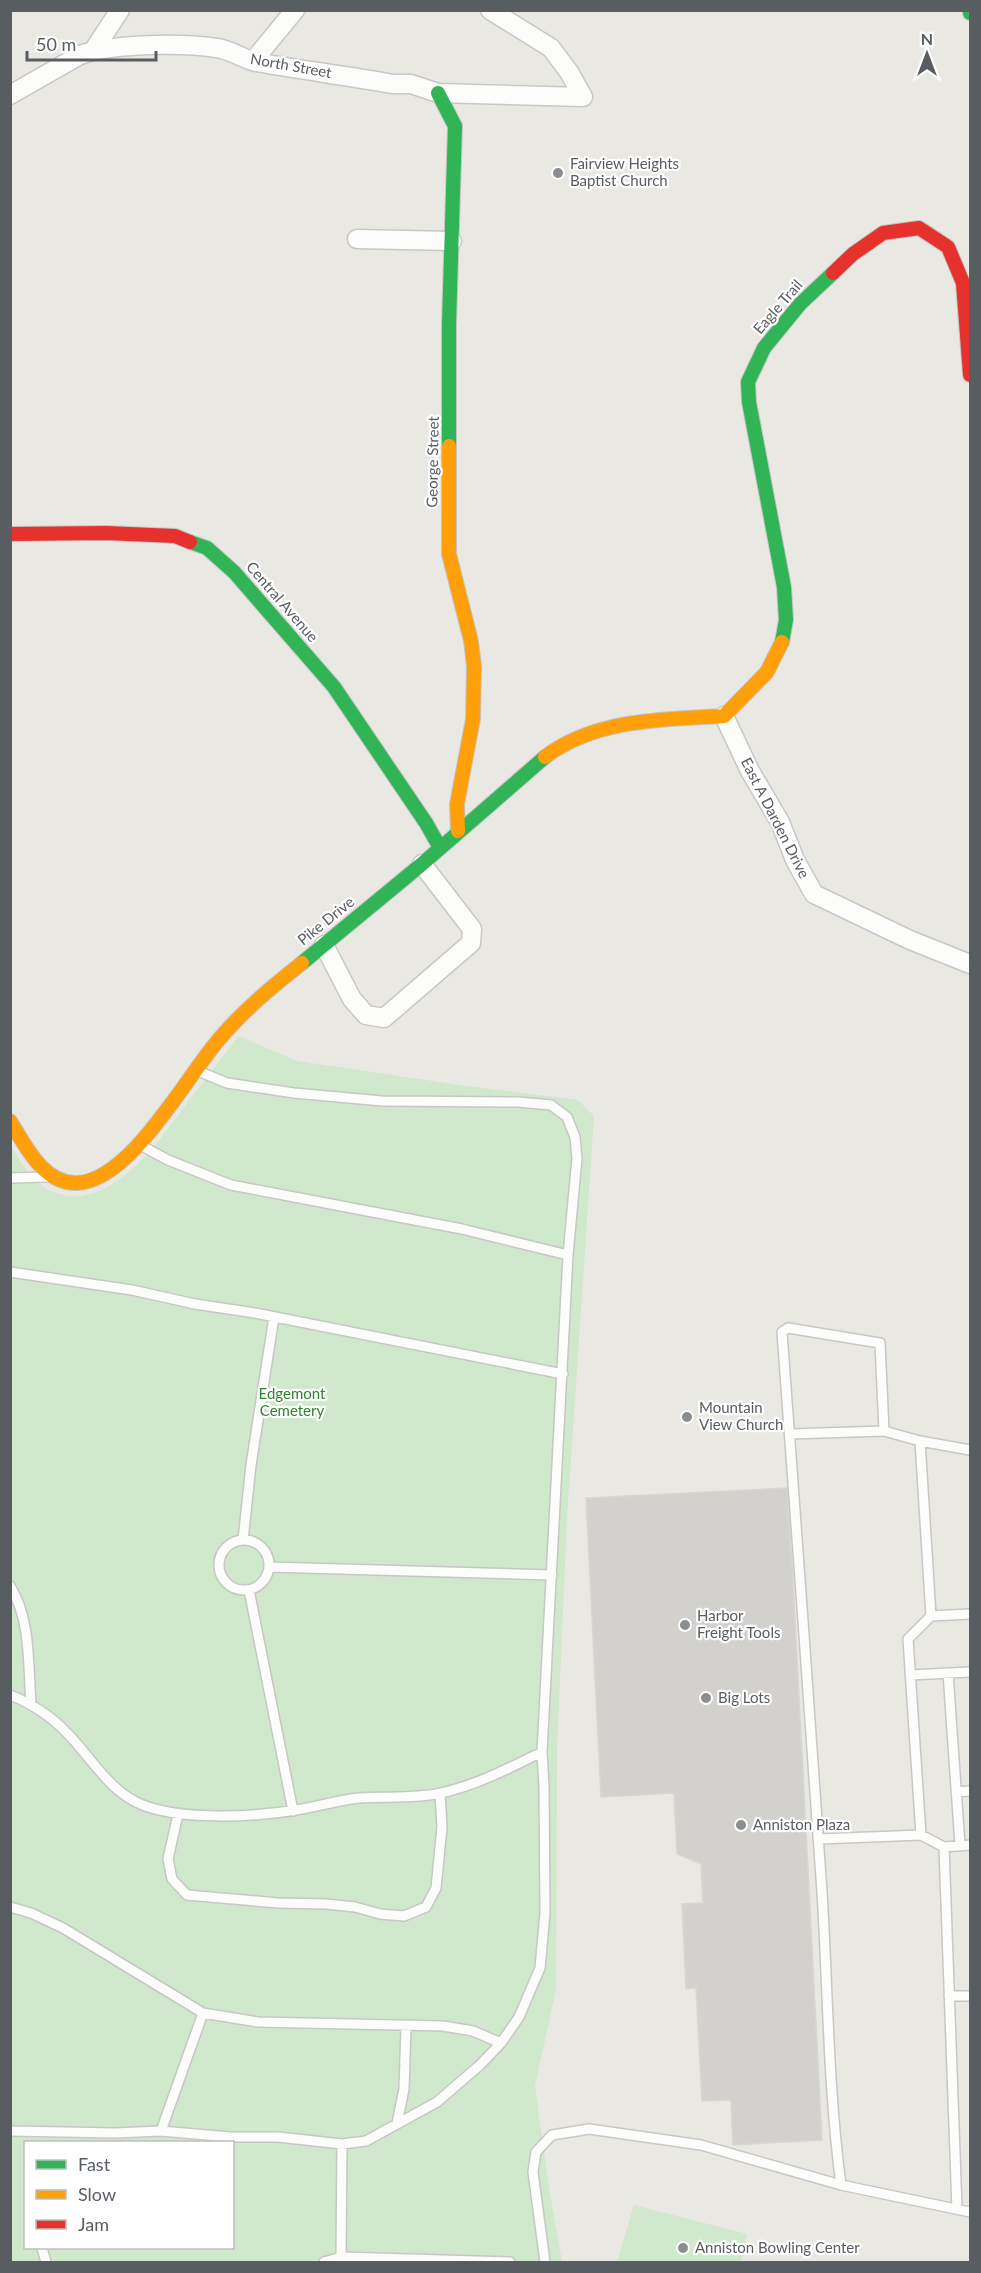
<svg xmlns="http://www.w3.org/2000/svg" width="981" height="2273" viewBox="0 0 981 2273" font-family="Lato,sans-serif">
<rect width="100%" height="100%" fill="#eae8e2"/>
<!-- green -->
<path fill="#d0e8cb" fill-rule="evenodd" d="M239 1036 297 1061 467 1086 578 1100 594 1116 567 1518 557 1750 556 1989 535 2086 549 2188 562 2262H11L10 1145C20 1161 35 1185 53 1192 113 1215 161 1137 191 1098 207 1077 223 1056 239 1036ZM26 2142H232V2248H26Z
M634 2205 747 2234 741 2262H617Z"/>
<!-- building -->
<path fill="#d3d1ce" stroke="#d9d6d2" stroke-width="1.5" d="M787 1488 793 1580 822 2140 733 2145 731 2100 702 2101 696 1988 686 1989 682 1904 703 1903 701 1864 677 1854 674 1793 601 1797 586 1498Z"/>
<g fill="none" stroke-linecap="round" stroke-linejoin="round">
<!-- lane casing -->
<g stroke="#c7c7c6" stroke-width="12">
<path id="lane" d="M142 1146 168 1160 231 1185 462 1229 568 1255
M10 1178 47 1177
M10 1272 132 1290 195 1304 255 1313 563 1374
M790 1434 884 1431
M920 1441 931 1616 908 1639 921 1835 944 1847 970 1845
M970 1450 920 1441 884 1431 880 1343 788 1328 782 1332C796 1519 809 1705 822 1892 828 1989 828 2088 841 2185L970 2212
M219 1565a25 25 0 1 1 50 0a25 25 0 1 1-50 0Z
M243 1540 251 1465 274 1317
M269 1567 552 1575
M10 1586C31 1619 28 1665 31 1704
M249 1590 293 1811
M931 1616 970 1614
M948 1673 960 1845
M910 1675 970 1672
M10 1695C33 1704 50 1715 67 1733 90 1756 107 1788 138 1803 177 1821 254 1817 296 1810 317 1807 338 1800 359 1798 386 1796 414 1799 441 1793 477 1785 509 1768 542 1752
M956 1792 970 1791
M178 1814 168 1859 172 1879 187 1895 278 1903 326 1904 355 1907 380 1914 404 1916 426 1907 436 1888 442 1827 440 1793
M818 1839 921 1835
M944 1847 957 2209
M10 1907 31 1913 63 1928 203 2013 258 2022 443 2026 473 2031 501 2043
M949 1996H970
M397 2123 404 2089 406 2027
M10 2131 115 2133 161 2131 230 2137H278L342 2144 366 2141 437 2102 480 2065 501 2043 519 2017 540 1968 545 1913 544 1786 542 1752 568 1255 577 1158 575 1137 567 1117 551 1105 518 1102 382 1101 294 1093 227 1083 198 1071
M161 2131 203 2013
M42 2248 46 2262
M341 2257 342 2144
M324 2262 341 2257 510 2262
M545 2262 533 2172 536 2152 552 2135 589 2129 701 2145 841 2185"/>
</g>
<!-- street casing -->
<g stroke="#c7c7c6" stroke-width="21">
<path id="street" d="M93 51 120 10
M253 61 295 10
M10 95 80 55C114 43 182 43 217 48 231 50 243 59 256 62 302 70 347 76 393 84H411L438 93 583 97 569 72 551 48 490 10
M357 239 452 241
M724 716 750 771 780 822 795 860 814 894 910 940 970 964
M324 945 352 999 366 1015 384 1018 471 943 472 929 422 864"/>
</g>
<!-- fast casing -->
<g stroke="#c5c6c4" stroke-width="16">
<path id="fast" d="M970 10V13
M438 93 455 126 449 324V446
M190 542 207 548 234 572 334 687 426 823 439 846
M782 642 786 620 784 587 749 402 748 382 764 348 800 304 833 273
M302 963 422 864 545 757"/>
</g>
<!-- slow casing -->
<g stroke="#c5c6c4" stroke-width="16">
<path id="slow" d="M449 446V554L471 641 474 666 473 719 457 804 458 831
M545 757C595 719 664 719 724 716L767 672 782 642
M10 1121C25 1145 43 1184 77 1183 131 1181 187 1075 221 1037 245 1009 273 986 302 963"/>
</g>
<!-- jam casing -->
<g stroke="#c5c6c4" stroke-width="16">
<path id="jam" d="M833 273 853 254 883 233 919 228 948 247 963 283 970 375
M10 534 106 533 175 536 190 542"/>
</g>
<!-- lane -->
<use href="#lane" stroke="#fcfcfb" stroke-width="9"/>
<!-- street -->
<use href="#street" stroke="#fcfcfb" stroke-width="18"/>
<!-- fast -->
<use href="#fast" stroke="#30b455" stroke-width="14"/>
<!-- slow -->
<use href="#slow" stroke="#ff9f0a" stroke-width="14"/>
<!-- jam -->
<use href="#jam" stroke="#e5322d" stroke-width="14"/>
</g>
<!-- markers -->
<g fill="#8b8e8f" stroke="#fff" stroke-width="2">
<circle cx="558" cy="173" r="6"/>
<circle cx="687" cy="1417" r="6"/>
<circle cx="685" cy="1625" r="6"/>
<circle cx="706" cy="1698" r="6"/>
<circle cx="741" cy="1825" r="6"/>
<circle cx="683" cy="2248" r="6"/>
</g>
<g text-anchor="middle" stroke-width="4.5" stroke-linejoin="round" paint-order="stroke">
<!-- street labels -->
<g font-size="15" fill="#585d62" stroke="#fff">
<text transform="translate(291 66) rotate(10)" y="5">North Street</text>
<text transform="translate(778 307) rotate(-49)" y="5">Eagle Trail</text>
<text transform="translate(433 462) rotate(-89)" y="5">George Street</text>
<text transform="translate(282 602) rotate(49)" y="5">Central Avenue</text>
<text transform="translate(775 818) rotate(63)" y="5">East A Darden Drive</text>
<text transform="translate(326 921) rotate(-39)" y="5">Pike Drive</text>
</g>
<!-- poi labels -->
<g font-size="15" fill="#585d62" stroke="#fff" text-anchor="start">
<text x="570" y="169">Fairview Heights<tspan x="570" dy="17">Baptist Church</tspan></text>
<text x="699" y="1413">Mountain<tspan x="699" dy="17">View Church</tspan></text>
<text x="697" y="1621">Harbor<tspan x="697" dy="17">Freight Tools</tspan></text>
<text x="718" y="1703">Big Lots</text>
<text x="753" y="1830">Anniston Plaza</text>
<text x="695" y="2253">Anniston Bowling Center</text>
</g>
<!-- park labels -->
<g font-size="15" fill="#2d852e" stroke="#fff">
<text x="292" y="1399">Edgemont<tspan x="292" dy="17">Cemetery</tspan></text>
</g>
</g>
<!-- border -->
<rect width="981" height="2273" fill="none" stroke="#585d62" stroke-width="24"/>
<!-- legend -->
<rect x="24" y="2141" width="210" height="108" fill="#ffffff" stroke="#bcbec0" stroke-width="1.5"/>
<rect x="36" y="2160" width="30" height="9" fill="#30b455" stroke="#bcbec0" stroke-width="1.5"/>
<text x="78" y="2171" font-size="18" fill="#585d62">Fast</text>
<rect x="36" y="2190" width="30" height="9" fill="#ff9f0a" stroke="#bcbec0" stroke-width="1.5"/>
<text x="78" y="2201" font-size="18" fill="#585d62">Slow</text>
<rect x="36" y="2220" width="30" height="9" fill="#e5322d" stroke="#bcbec0" stroke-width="1.5"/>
<text x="78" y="2231" font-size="18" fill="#585d62">Jam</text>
<!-- north arrow -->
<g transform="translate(927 54)" stroke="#ffffff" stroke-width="4.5" paint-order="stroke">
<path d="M0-4.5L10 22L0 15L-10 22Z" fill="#585d62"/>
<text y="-9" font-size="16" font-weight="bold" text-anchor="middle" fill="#585d62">N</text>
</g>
<!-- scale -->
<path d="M27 51v9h129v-9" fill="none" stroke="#585d62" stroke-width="3"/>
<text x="36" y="51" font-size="18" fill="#585d62" stroke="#ffffff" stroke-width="4.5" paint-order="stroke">50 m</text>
</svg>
